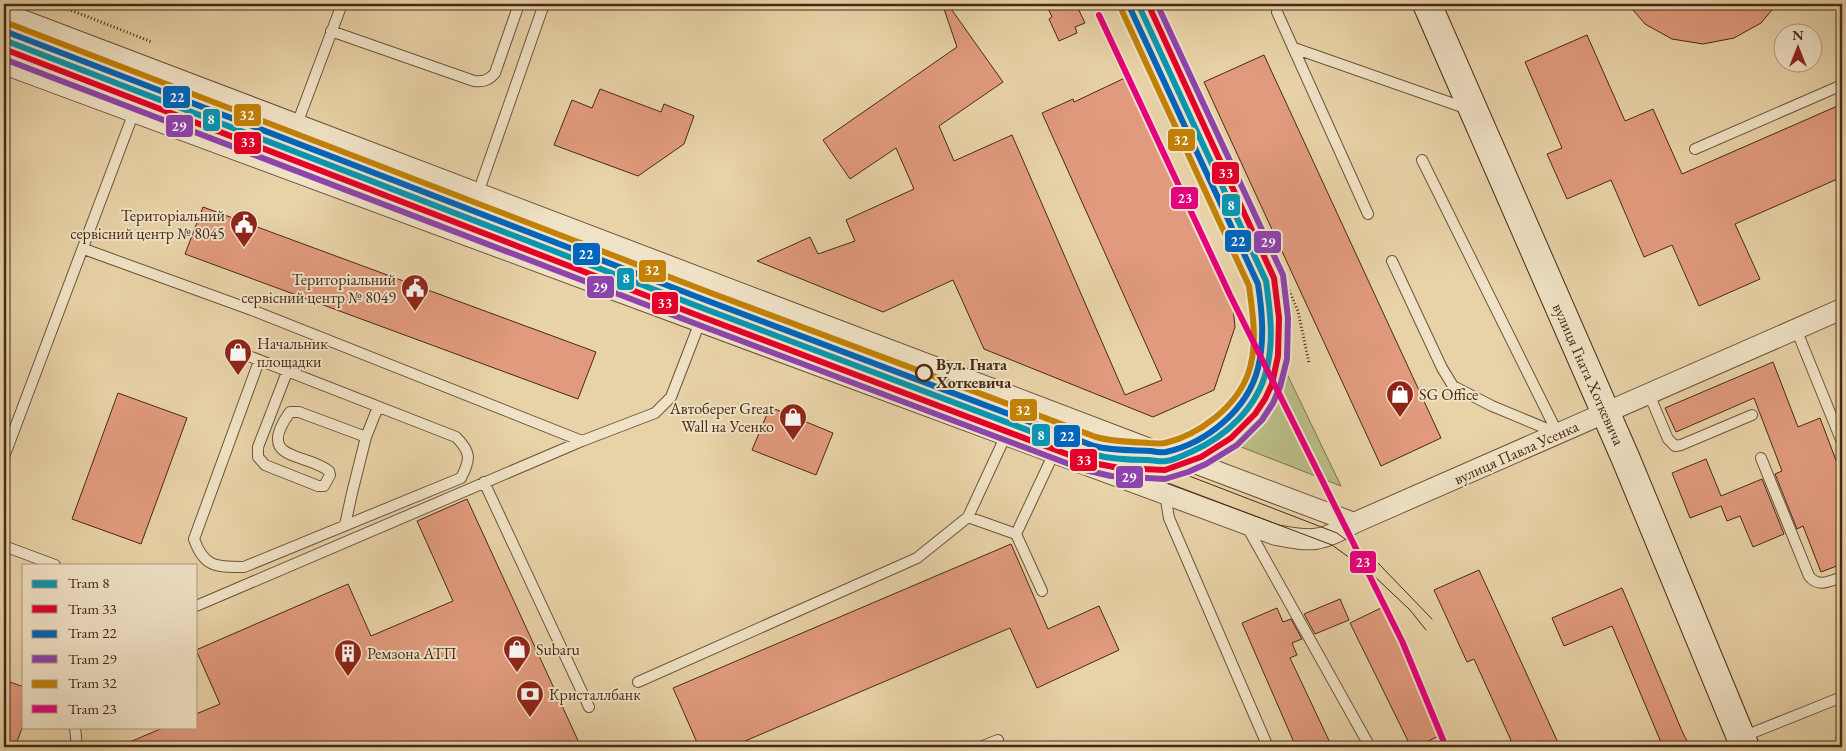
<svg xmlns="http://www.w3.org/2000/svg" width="1846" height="751" viewBox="0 0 1846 751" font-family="'EB Garamond',serif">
<rect width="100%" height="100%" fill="#e8d2a7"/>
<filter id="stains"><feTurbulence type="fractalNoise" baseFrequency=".004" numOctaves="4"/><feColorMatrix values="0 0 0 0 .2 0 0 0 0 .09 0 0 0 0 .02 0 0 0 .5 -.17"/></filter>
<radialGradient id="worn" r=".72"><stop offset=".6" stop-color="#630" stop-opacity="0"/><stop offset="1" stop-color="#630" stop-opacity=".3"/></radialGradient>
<!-- green -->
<path fill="#b9bb84" stroke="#7f724e" d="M1275 349 1341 486 1226 441 1250 423 1262 405 1274 381Z"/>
<!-- building -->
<path fill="#e19a7d" stroke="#452a17" d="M1046 4H1076L1085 23 1075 27 1077 33 1059 41 1049 19 1052 17Z
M1628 4H1777L1761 23 1734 38 1703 44 1672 39 1645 24Z
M949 6 1003 82 939 126 954 161 1012 135 1125 395 1162 380 1042 113 1073 99 1074 102 1129 76 1233 307 1235 327 1214 390 1153 417 984 349 953 280 883 312 757 261 810 237 818 254 855 241 846 220 914 189 896 148 850 179 823 140 957 47 944 9Z
M1587 35 1625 121 1653 109 1682 174 1842 104V177L1735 224 1760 279 1699 306 1672 245 1644 257 1611 180 1567 199 1547 154 1562 148 1525 62Z
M1264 55 1441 438 1381 466 1204 82Z
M600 89 661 112 664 104 694 116 684 144 638 176 554 145 572 100 592 108Z
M203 207 596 352 578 399 185 254Z
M1773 362 1798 427 1820 418 1842 476V564L1821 572 1803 526 1797 529 1775 474 1782 471 1754 398 1676 432 1665 408Z
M118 393 187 418 141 544 72 519Z
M770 407 833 433 816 475 752 450Z
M1706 459 1721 496 1762 479 1784 534 1753 547 1740 516 1727 521 1721 506 1690 518 1672 473Z
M467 499 581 747H118L165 727H196V714L220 704 196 650 348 584 371 636 453 601 417 521Z
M1011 544 1048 629 1099 606 1119 650 1037 688 1010 628 731 747H699L673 688Z
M1479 570 1512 642 1560 747H1514L1474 659 1467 662 1434 590Z
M1622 588 1682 731 1690 747H1663L1612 626 1564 646 1552 618Z
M1340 599 1349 620 1315 634 1304 614Z
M1383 607 1445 733 1416 747H1411L1350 623Z
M1277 608 1283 622 1291 619 1302 639 1292 643 1297 655 1290 658 1332 747H1296L1242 623Z
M4 680 24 687V723L15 747H4Z"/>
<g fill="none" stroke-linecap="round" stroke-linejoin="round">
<!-- lane casing -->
<g stroke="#6e543b" stroke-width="12">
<path id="lane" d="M1277 12 1368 214
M331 31 474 81C484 82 489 80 495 73L519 4
M1294 48 1468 109
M297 124 342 4
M1695 149 1842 85
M1422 160 1558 434
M478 193 544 4
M84 249 252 310 582 441
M1392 261 1442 368 1453 386 1492 406 1557 433
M1796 329 1842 442
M236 351 456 437C471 452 471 459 461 478L244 567C217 567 204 568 194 539L259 361
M287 372 258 447V457L265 465 318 486H324L330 475 329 471C304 452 255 461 290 412H299L366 437 378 407
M1649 394 1668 439 1675 446 1681 445 1752 415
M4 457 134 112
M1761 458 1809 576C1818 588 1830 581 1842 577
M484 482 589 707
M1165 494 1169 518 1268 747
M968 517 1016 534 1054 453
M345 525 352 493 366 437
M1246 525 1370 747
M1016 534 1042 591
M4 546 55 565
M196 606 582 441 655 413 671 397 700 322
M638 682 917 558 968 517 1006 435
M75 727 77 747
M1742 737 1842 697
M980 747 998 740"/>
</g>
<!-- street casing -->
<g stroke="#6e543b" stroke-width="22">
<path id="street" d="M4 13 1150 449 1176 456 1354 523
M4 64 1276 535C1312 542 1321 542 1354 523L1842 309"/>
</g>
<!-- secondary casing -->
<g stroke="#452a17" stroke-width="30">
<path id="secondary" d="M1427 4 1625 457 1745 747"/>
</g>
<!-- path -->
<path stroke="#452a17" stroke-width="3" stroke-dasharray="1 2.5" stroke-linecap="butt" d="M55 4 152 42
M1158 4 1243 187 1298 311 1309 363"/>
<!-- lane -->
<use href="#lane" stroke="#f0e2c6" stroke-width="10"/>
<!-- street -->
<use href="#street" stroke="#f0e2c6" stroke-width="20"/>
<!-- secondary -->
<use href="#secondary" stroke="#f0e2c6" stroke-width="28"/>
<!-- tram -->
<path stroke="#452a17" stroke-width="1" d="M1114 447 1337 533 1379 564 1432 619
M1091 454 1332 545 1372 574 1410 610 1426 630"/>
<!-- tram-1 casing -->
<g stroke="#f0e2c6" stroke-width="10">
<path id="tram-1" d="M4 40 705 309 1091 454C1110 459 1128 460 1147 460 1154 460 1160 462 1166 461 1175 460 1183 455 1191 452 1227 436 1258 407 1267 368 1274 339 1270 310 1266 281L1138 4"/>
</g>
<!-- tram-2 casing -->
<g stroke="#f0e2c6" stroke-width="10">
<path id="tram-2" d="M4 49 702 317 1088 462 1119 468 1165 470 1201 457 1231 438 1255 414 1265 399 1272 384 1278 356 1279 318 1274 278 1148 4"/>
</g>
<!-- tram-3 casing -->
<g stroke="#f0e2c6" stroke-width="10">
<path id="tram-3" d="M7 32 708 301 1094 446C1113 451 1131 450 1151 451 1156 452 1161 453 1166 452 1207 443 1248 409 1258 368 1265 340 1262 311 1258 284L1130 8"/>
</g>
<!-- tram-4 casing -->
<g stroke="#f0e2c6" stroke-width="10">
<path id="tram-4" d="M4 59 699 325 1085 470 1111 476 1165 479 1188 472 1206 464 1237 445 1262 420 1273 403 1280 387 1287 359 1288 318 1283 275 1157 4"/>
</g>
<!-- tram-5 casing -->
<g stroke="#f0e2c6" stroke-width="10">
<path id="tram-5" d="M10 24 711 293 1096 437C1114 442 1132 442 1150 443 1155 443 1160 444 1165 443 1199 435 1236 407 1248 374 1258 346 1253 315 1249 286L1122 11"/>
</g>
<!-- tram-6 casing -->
<g stroke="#f0e2c6" stroke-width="10">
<path id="tram-6" d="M1099 15 1230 295 1402 641 1446 747"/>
</g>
<!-- tram-1 -->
<use href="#tram-1" stroke="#0a96b3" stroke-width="6"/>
<!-- tram-2 -->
<use href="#tram-2" stroke="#e4002b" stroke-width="6"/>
<!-- tram-3 -->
<use href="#tram-3" stroke="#0065bd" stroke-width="6"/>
<!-- tram-4 -->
<use href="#tram-4" stroke="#8e44ad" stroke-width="6"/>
<!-- tram-5 -->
<use href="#tram-5" stroke="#c28107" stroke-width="6"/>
<!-- tram-6 -->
<use href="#tram-6" stroke="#e5007d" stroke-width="6"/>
</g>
<!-- icons -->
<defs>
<g id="civic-pin" transform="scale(1.4375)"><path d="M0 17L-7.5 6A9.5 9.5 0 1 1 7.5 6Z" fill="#8f2418" stroke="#f0e2c6"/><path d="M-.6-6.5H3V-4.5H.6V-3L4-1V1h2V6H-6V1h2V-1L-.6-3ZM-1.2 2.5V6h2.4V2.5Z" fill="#fff"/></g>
<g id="shop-pin" transform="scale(1.4375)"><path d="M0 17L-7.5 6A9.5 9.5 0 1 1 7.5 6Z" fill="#8f2418" stroke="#f0e2c6"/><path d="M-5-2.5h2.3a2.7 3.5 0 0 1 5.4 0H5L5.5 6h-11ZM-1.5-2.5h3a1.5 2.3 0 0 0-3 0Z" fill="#fff"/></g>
<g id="building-pin" transform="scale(1.4375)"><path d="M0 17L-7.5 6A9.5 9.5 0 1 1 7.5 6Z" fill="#8f2418" stroke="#f0e2c6"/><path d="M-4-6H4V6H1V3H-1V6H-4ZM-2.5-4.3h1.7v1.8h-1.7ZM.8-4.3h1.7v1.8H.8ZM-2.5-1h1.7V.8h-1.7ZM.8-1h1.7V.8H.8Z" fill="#fff"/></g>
<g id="bank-pin" transform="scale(1.4375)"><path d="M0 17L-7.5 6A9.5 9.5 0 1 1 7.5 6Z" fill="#8f2418" stroke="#f0e2c6"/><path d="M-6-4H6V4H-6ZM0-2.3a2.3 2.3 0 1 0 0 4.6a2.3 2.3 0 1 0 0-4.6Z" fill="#fff"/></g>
</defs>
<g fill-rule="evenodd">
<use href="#civic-pin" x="244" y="224"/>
<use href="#civic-pin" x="415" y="288"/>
<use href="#shop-pin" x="238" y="352"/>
<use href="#shop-pin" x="1400" y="394"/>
<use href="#shop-pin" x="793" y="417"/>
<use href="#shop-pin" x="517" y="649"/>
<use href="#building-pin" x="348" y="653"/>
<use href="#bank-pin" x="530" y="694"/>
</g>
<!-- markers -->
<circle fill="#f0e2c6" stroke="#452a17" stroke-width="2.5" cx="924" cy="373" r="8"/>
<g text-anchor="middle" stroke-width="4" stroke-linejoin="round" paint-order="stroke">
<!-- poi labels -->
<g font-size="16" fill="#452a17" stroke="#f0e2c6" text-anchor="start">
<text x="225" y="221" text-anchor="end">Територіальний<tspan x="225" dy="18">сервісний центр № 8045</tspan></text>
<text x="396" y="285" text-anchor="end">Територіальний<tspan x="396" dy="18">сервісний центр № 8049</tspan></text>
<text x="257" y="349">Начальник<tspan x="257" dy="18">площадки</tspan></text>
<text x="1419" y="400">SG Office</text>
<text x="774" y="414" text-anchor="end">Автоберег Great<tspan x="774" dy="18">Wall на Усенко</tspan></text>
<text x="536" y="655">Subaru</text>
<text x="367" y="659">Ремзона АТП</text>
<text x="549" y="700">Кристаллбанк</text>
</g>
<!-- stop labels -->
<g font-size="16" font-weight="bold" fill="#452a17" stroke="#f0e2c6" text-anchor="start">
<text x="936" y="370">Вул. Гната<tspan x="936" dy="18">Хоткевича</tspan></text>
</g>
<!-- street labels -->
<g font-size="16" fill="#452a17" stroke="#f0e2c6">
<text transform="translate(1589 374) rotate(66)" y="6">вулиця Гната Хоткевича</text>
<text transform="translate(1516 452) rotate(-24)" y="6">вулиця Павла Усенка</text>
</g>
</g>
<g stroke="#f0e2c6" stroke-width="2">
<rect x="162" y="85" width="29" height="24" rx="5" fill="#0065bd"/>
<rect x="233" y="103" width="29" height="24" rx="5" fill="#c28107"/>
<rect x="202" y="108" width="19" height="24" rx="5" fill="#0a96b3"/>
<rect x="165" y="114" width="29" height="24" rx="5" fill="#8e44ad"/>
<rect x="1167" y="128" width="29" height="24" rx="5" fill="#c28107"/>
<rect x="233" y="131" width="29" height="24" rx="5" fill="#e4002b"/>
<rect x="1211" y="161" width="29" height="24" rx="5" fill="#e4002b"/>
<rect x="1170" y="186" width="29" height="24" rx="5" fill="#e5007d"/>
<rect x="1221" y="193" width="20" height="24" rx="5" fill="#0a96b3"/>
<rect x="1224" y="229" width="28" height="24" rx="5" fill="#0065bd"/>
<rect x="1253" y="230" width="29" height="24" rx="5" fill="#8e44ad"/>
<rect x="572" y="242" width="29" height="24" rx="5" fill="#0065bd"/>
<rect x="638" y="259" width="29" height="24" rx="5" fill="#c28107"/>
<rect x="616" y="267" width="19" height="24" rx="5" fill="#0a96b3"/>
<rect x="586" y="275" width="29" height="24" rx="5" fill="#8e44ad"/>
<rect x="651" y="291" width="28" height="24" rx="5" fill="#e4002b"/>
<rect x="1009" y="398" width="29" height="24" rx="5" fill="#c28107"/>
<rect x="1031" y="423" width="20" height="24" rx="5" fill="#0a96b3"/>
<rect x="1053" y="424" width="28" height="24" rx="5" fill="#0065bd"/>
<rect x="1069" y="448" width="29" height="24" rx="5" fill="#e4002b"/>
<rect x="1115" y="465" width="29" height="24" rx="5" fill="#8e44ad"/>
<rect x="1349" y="550" width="28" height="24" rx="5" fill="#e5007d"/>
</g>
<g font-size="14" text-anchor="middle" font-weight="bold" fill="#fff">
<text x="177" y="102">22</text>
<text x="247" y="120">32</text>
<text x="211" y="124">8</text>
<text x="179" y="131">29</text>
<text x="1181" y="145">32</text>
<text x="248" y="147">33</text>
<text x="1226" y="178">33</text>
<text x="1185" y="203">23</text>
<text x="1231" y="210">8</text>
<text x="1238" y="246">22</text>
<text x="1268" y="247">29</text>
<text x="586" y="259">22</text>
<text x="652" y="275">32</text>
<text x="626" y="283">8</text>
<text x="600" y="292">29</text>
<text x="665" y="308">33</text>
<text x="1023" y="415">32</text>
<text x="1041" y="440">8</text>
<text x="1067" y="441">22</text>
<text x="1084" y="465">33</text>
<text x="1129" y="482">29</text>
<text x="1363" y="567">23</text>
</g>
<!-- margin -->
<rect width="1846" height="751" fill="none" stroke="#e8d2a7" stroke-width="20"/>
<rect x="5" y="5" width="1836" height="741" fill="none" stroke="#452a17" stroke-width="2.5"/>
<rect x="10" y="10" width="1826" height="731" fill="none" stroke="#452a17"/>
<!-- legend -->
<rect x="22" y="564" width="175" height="165" fill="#f0e2c6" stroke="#ac9880"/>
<rect x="32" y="580" width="25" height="8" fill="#0a96b3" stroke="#ac9880"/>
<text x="68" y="588" font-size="15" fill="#452a17">Tram 8</text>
<rect x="32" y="605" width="25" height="8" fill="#e4002b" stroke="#ac9880"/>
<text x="68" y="614" font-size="15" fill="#452a17">Tram 33</text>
<rect x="32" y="630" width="25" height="8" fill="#0065bd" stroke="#ac9880"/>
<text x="68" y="638" font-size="15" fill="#452a17">Tram 22</text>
<rect x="32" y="655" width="25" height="8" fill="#8e44ad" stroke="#ac9880"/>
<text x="68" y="664" font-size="15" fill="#452a17">Tram 29</text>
<rect x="32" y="680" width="25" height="8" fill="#c28107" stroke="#ac9880"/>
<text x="68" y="688" font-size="15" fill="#452a17">Tram 32</text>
<rect x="32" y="705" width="25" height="8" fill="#e5007d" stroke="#ac9880"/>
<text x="68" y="714" font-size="15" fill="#452a17">Tram 23</text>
<!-- north arrow -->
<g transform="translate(1798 48)"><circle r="24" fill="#f0e2c6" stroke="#ac9880"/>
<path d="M0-4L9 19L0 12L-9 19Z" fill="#8f2418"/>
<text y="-8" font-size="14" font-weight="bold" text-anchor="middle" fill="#452a17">N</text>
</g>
<rect width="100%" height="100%" filter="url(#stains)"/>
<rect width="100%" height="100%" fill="url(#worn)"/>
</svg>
